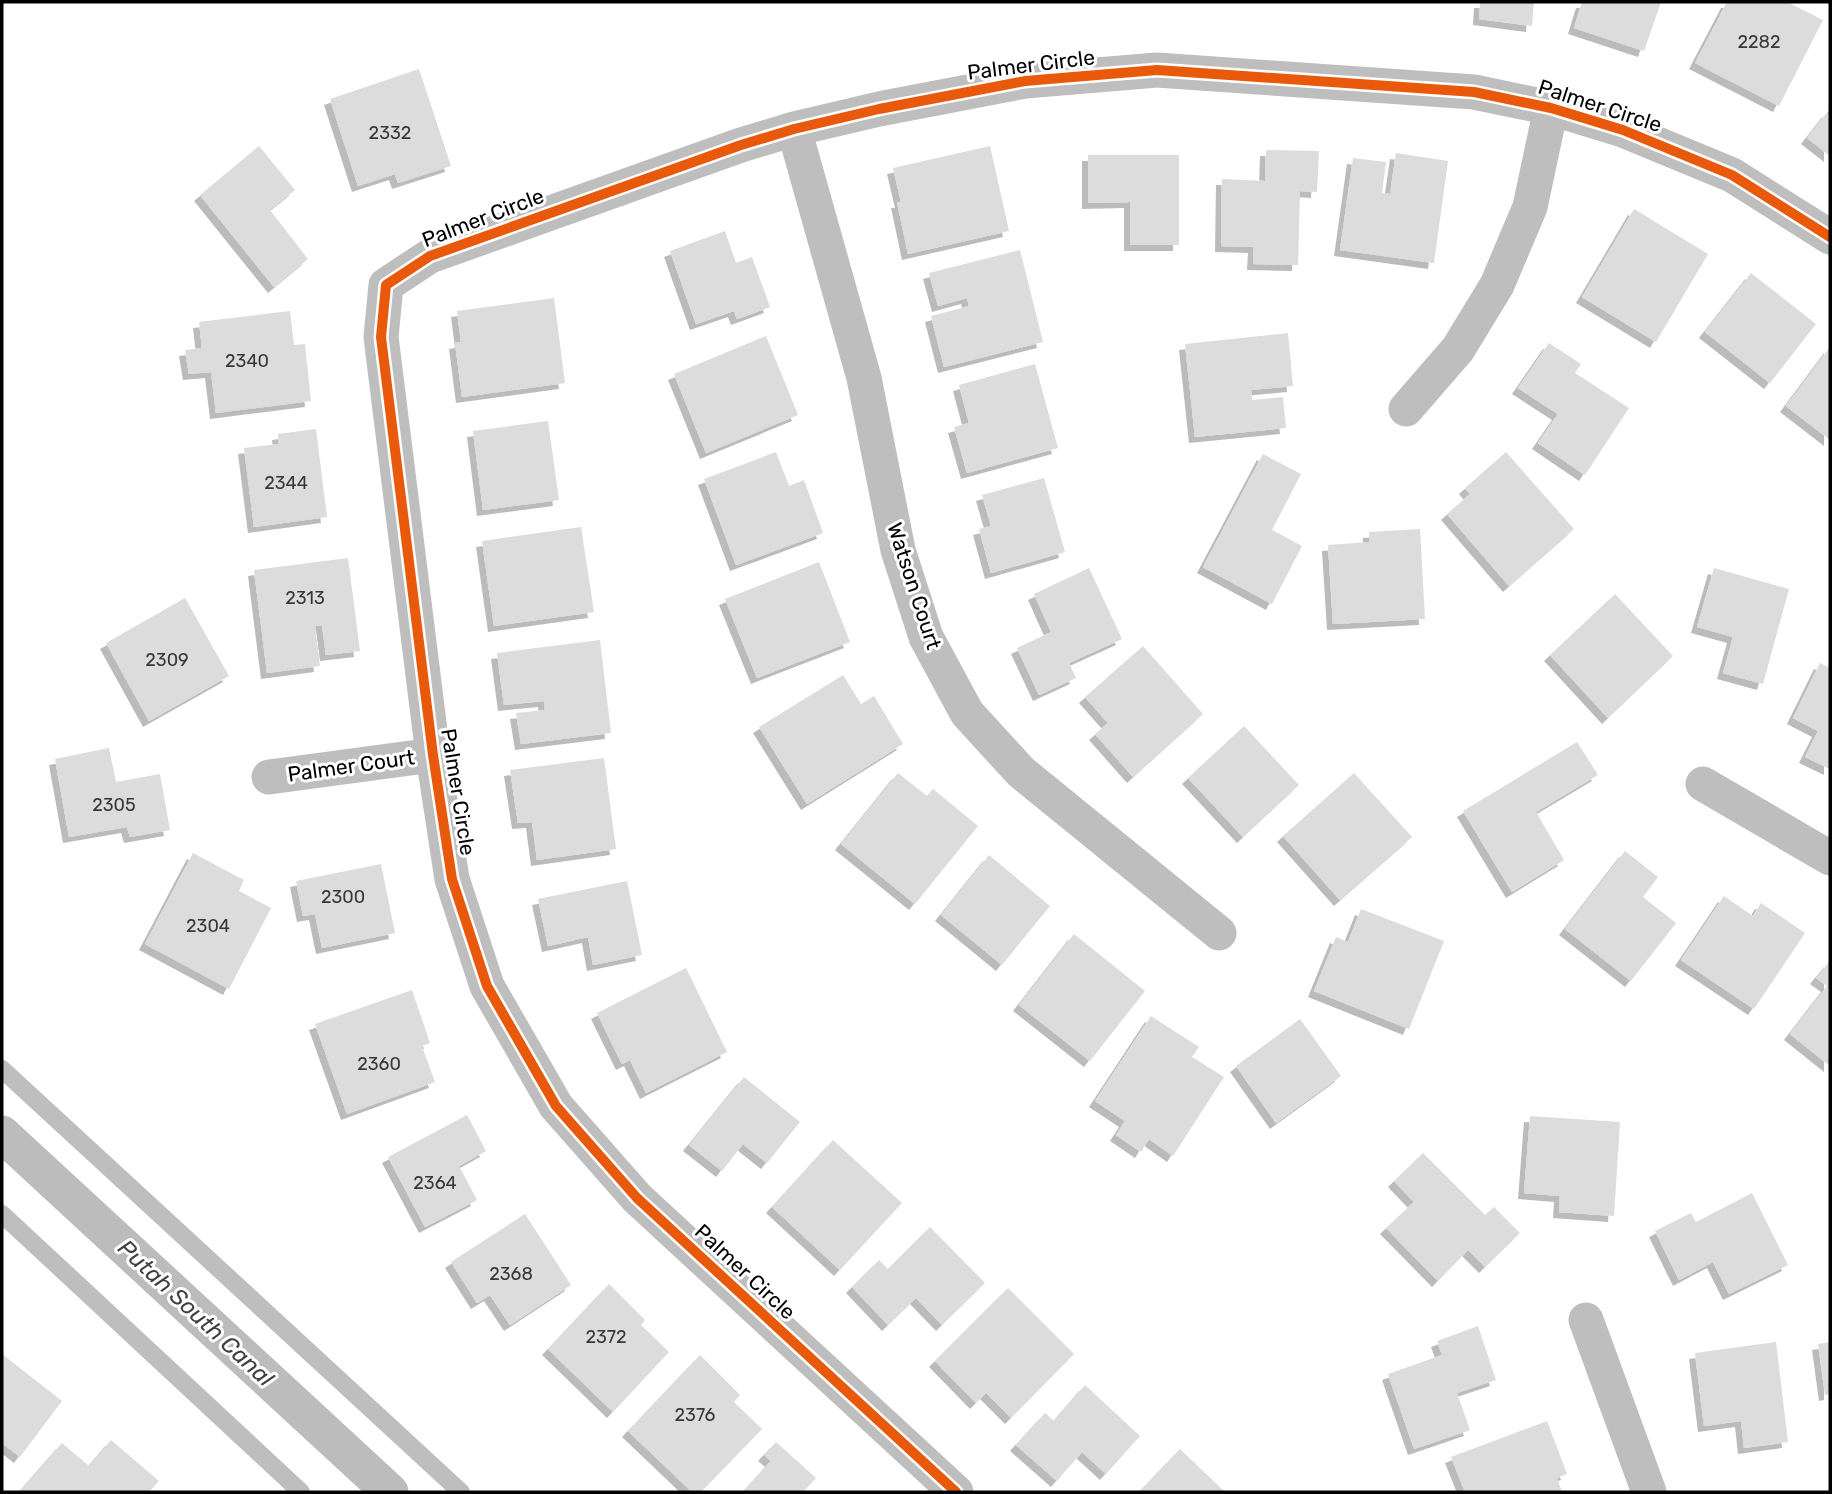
<svg xmlns="http://www.w3.org/2000/svg" width="1832" height="1494" viewBox="0 0 1832 1494" font-family="Rubik,sans-serif">
<defs>
<filter id="shadow"><feDropShadow dx="-6" dy="6" stdDeviation="0" flood-color="#0004"/></filter>
</defs>
<rect width="100%" height="100%" fill="#fff"/>
<g fill="none" stroke-linecap="round" stroke-linejoin="round">
<!-- canal -->
<path stroke="#bcbcbc" stroke-width="37" d="M2 1134 390 1492"/>
</g>
<!-- building -->
<path fill="#dcdcdc" filter="url(#shadow)" d="M1480 2H1534L1532 26 1479 19Z
M1582 2H1661L1644 51 1574 28Z
M1727 2H1787L1823 20 1779 106 1695 63Z
M419 69 451 166 398 183 395 174 358 186 330 99Z
M1828 111 1830 113V156L1807 138Z
M259 146 295 190 270 210 308 259 274 287 200 195Z
M990 146 1009 231 908 254 897 202H901L893 168Z
M1266 150 1319 151 1317 192 1300 191 1298 265 1253 264 1254 247 1221 246 1222 179 1265 181Z
M1396 153 1448 161 1434 263 1340 250 1353 158 1386 162 1382 193 1390 194Z
M1088 155H1179V245H1130V202L1088 203Z
M1634 209 1708 254 1656 342 1582 297Z
M725 231 736 263 752 257 770 307 737 319 734 311 696 324 670 251Z
M1020 250 1043 342 944 367 931 316 969 306 967 298 938 306 929 273Z
M1751 273 1816 324 1770 383 1705 332Z
M554 298 565 383 462 397 455 343 461 342 457 311Z
M290 311 294 345 305 344 311 401 216 413 211 372 189 374 185 350 202 348 199 322Z
M1288 333 1293 386 1251 390 1252 400 1283 397 1286 428 1195 437 1185 344Z
M766 336 798 415 706 453 674 374Z
M1549 343 1581 364 1575 373 1629 408 1585 475 1538 443 1558 414 1518 388Z
M1830 347V440L1786 406Z
M1035 364 1058 448 967 473 954 427 969 423 959 385Z
M548 421 559 500 483 510 473 431Z
M316 429 327 517 254 527 244 448 279 444 278 434Z
M776 452 789 486 804 480 823 533 736 565 704 479Z
M1506 452 1574 529 1509 586 1447 514 1470 494 1465 488Z
M1263 454 1301 474 1272 530 1302 546 1272 604 1203 567Z
M1044 478 1065 552 991 573 979 529 991 526 982 495Z
M581 527 594 612 494 626 482 541Z
M1420 529 1425 619 1333 624 1328 545 1369 542V532Z
M348 558 360 651 326 655 322 625 315 626 320 666 267 673 254 570Z
M819 562 850 642 757 678 725 599Z
M1089 568 1122 639 1069 663 1076 678 1039 695 1017 648 1051 632 1034 594Z
M1714 568 1789 589 1763 684 1723 673 1733 637 1697 627Z
M1615 594 1673 656 1608 718 1550 655Z
M185 598 229 676 149 721 106 643Z
M600 640 611 733 521 744 516 713 545 710 544 701 504 705 497 653Z
M1143 646 1203 714 1133 777 1095 734 1108 723 1085 697Z
M1820 663 1830 668V769L1805 757 1818 731 1793 718Z
M843 675 861 704 874 696 903 744 807 804 759 727Z
M1244 726 1299 785 1243 837 1188 778Z
M1577 742 1598 775 1536 812 1564 860 1512 892 1463 811Z
M109 748 116 782 160 774 170 830 130 837 127 827 69 837 55 759Z
M604 758 616 849 537 860 532 822 518 823 510 770Z
M898 773 927 796 933 789 978 826 915 904 841 844Z
M1354 773 1412 837 1340 900 1283 836Z
M1625 851 1658 877 1643 897 1676 923 1631 981 1565 929Z
M193 853 244 880 239 891 271 908 229 989 145 944Z
M989 855 1050 906 1002 965 941 915Z
M381 864 395 933 322 948 315 914 303 916 296 881Z
M627 881 642 955 593 965 588 937 548 946 538 899Z
M1724 896 1753 916 1761 903 1805 933 1754 1009 1681 960Z
M1361 909 1444 941 1409 1029 1314 991 1336 937 1348 942Z
M1074 934 1145 991 1090 1061 1019 1005Z
M1830 961V1066L1790 1034 1827 986 1816 978Z
M686 968 727 1052 646 1093 630 1060 622 1064 597 1013Z
M412 990 430 1043 422 1046 435 1082 347 1114 315 1024Z
M1151 1016 1199 1047 1192 1057 1224 1077 1173 1156 1149 1139 1141 1152 1116 1135 1125 1121 1095 1101Z
M1300 1019 1341 1076 1276 1123 1236 1066Z
M744 1077 800 1122 767 1163 743 1144 722 1171 689 1145Z
M467 1115 486 1151 459 1166 477 1200 425 1227 388 1157Z
M1530 1116 1620 1122 1614 1216 1559 1212 1560 1196 1524 1193Z
M833 1140 902 1203 840 1270 772 1207Z
M1423 1153 1485 1215 1494 1207 1520 1233 1485 1267 1468 1250 1438 1281 1386 1228 1414 1202 1394 1181Z
M1752 1193 1788 1265 1729 1294 1713 1262 1679 1280 1655 1231 1691 1213 1696 1222Z
M525 1214 571 1285 510 1325 490 1295 477 1303 451 1262Z
M930 1227 985 1283 942 1325 916 1298 888 1325 852 1287 879 1260 888 1269Z
M609 1284 645 1320 641 1325 669 1352 613 1412 548 1349Z
M1008 1288 1074 1354 1011 1418 986 1393 976 1403 935 1361Z
M1478 1326 1496 1380 1457 1393 1470 1430 1414 1449 1388 1374 1442 1355 1437 1341Z
M1776 1342 1788 1442 1744 1448 1741 1421 1704 1426 1695 1353Z
M1830 1342V1394L1825 1395 1818 1344Z
M2 1354 62 1401 20 1457 2 1443Z
M700 1355 740 1395 734 1402 762 1429 701 1492H692L628 1431Z
M1085 1385 1140 1436 1106 1474 1082 1452 1057 1481 1016 1445 1045 1413 1054 1421Z
M1547 1421 1567 1474 1557 1478 1562 1492H1465L1451 1457Z
M111 1440 159 1481 149 1492H22L20 1491 62 1443 89 1466Z
M776 1442 816 1478 803 1492H743L771 1461 764 1455Z
M1180 1449 1225 1492H1139Z"/>
<g fill="none" stroke-linecap="round" stroke-linejoin="round">
<!-- service -->
<path stroke="#bebebe" stroke-width="18" d="M2 1069 461 1492
M2 1214 301 1492"/>
<!-- minor -->
<path stroke="#bebebe" stroke-width="35" d="M794 129 864 378 898 550 926 637 967 713 1021 772 1219 933
M1406 409 1458 349 1497 285 1530 207 1551 108
M269 777 433 755
M1703 784 1830 858
M1586 1320 1649 1492
M956 1492 637 1198 556 1106 487 986 452 879 433 755 381 337 386 285 430 256 741 145 794 129 879 109 1025 81 1157 70 1474 92 1551 108 1623 130 1732 175 1830 237"/>
<!-- cycleway casing -->
<g stroke="#fff" stroke-width="15">
<path id="cycleway" d="M956 1492 637 1198 556 1106 487 986 452 879 433 755 381 337 386 285 430 256 741 145 794 129 879 109 1025 81 1157 70 1474 92 1551 108 1623 130 1732 175 1830 237"/>
</g>
<!-- cycleway -->
<use href="#cycleway" stroke="#e8590c" stroke-width="10"/>
</g>
<g text-anchor="middle" stroke-width="6" stroke-linejoin="round" paint-order="stroke">
<!-- number labels -->
<g font-size="18" fill="#373737">
<text x="1759" y="48">2282</text>
<text x="390" y="139">2332</text>
<text x="247" y="367">2340</text>
<text x="286" y="489">2344</text>
<text x="305" y="604">2313</text>
<text x="167" y="666">2309</text>
<text x="114" y="811">2305</text>
<text x="343" y="903">2300</text>
<text x="208" y="932">2304</text>
<text x="379" y="1070">2360</text>
<text x="435" y="1189">2364</text>
<text x="511" y="1280">2368</text>
<text x="606" y="1343">2372</text>
<text x="695" y="1421">2376</text>
</g>
<!-- street labels -->
<g font-size="21" fill="#000" stroke="#fff">
<text transform="translate(1031 65) rotate(-7)" y="7">Palmer Circle</text>
<text transform="translate(1600 106) rotate(18)" y="7">Palmer Circle</text>
<text transform="translate(483 218) rotate(-21)" y="7">Palmer Circle</text>
<text transform="translate(914 586) rotate(72)" y="7">Watson Court</text>
<text transform="translate(351 766) rotate(-8)" y="7">Palmer Court</text>
<text transform="translate(458 792) rotate(81)" y="7">Palmer Circle</text>
<text transform="translate(745 1272) rotate(43)" y="7">Palmer Circle</text>
</g>
<!-- water labels -->
<g font-size="23" font-style="italic" fill="#404040" stroke="#fff">
<text transform="translate(196 1313) rotate(43)" y="8">Putah South Canal</text>
</g>
</g>
<!-- border -->
<rect width="1832" height="1494" fill="none" stroke="#000000" stroke-width="7"/>
</svg>
